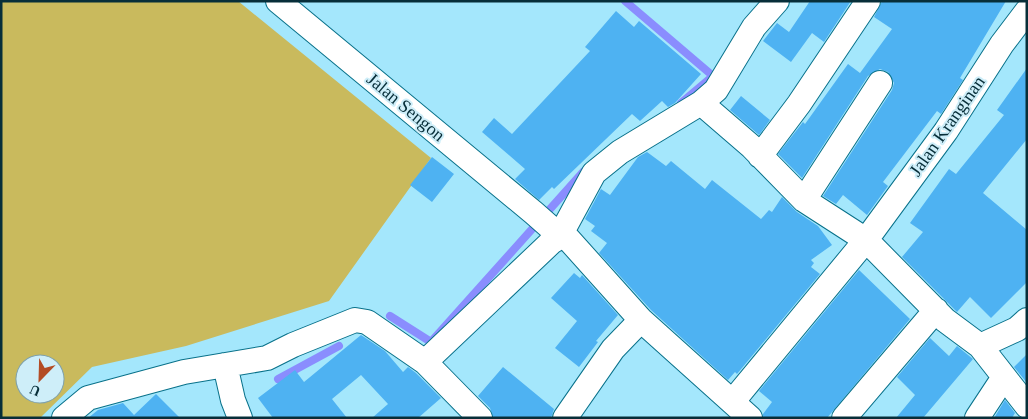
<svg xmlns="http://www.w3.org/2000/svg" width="1028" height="419" viewBox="0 0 1028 419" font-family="'Times New Roman',serif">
<rect width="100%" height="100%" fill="#a4e7fc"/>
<!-- green -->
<path fill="#c9ba5d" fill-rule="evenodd" d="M1 1H238L431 158 329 301 186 346 92 367 40 418H1ZM25 364H55V394H25Z"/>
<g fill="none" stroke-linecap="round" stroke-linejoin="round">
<!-- stream -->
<path stroke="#8a8dfe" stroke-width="8" d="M625 1 713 76 681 103
M390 316 431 342 584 171
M278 379 339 346"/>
</g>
<!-- building -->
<path fill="#4eb2f2" d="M810 1H851L824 42 812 33 791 62 763 41 777 23 789 32Z
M882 1H1006L960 78 963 80 941 114 937 111 883 182 888 186 867 215 843 195 836 204 823 196 892 90 894 83 888 72 880 69 868 76 802 178 778 154 803 122 805 124 848 64 860 73 892 29 874 17Z
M616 11 634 27 639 21 701 74 675 103 668 107 662 101 640 121 632 114 554 189 552 187 539 200 515 179 525 169 482 132 494 118 512 134 590 51 585 47Z
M1027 68V139L983 193 1027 230V282L991 318 970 297 957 312 902 257 923 232 910 223 949 169 956 174 1004 115 997 110Z
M741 96 770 120 759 135 730 110Z
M647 152 666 166 671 161 705 189 712 180 761 219 769 210 772 212 782 197 797 212 818 226 832 245 811 260 814 263 811 267 820 274 737 374 735 372 728 380 651 310 599 253 607 243 591 231 595 226 585 219 601 189 610 195 638 157Z
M432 157 454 174 432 202 410 185Z
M859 270 910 319 827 418H763V414L772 402 759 391Z
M574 273 580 278 582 275 618 315 596 341 598 342 579 367 555 348 577 321 551 298Z
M361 335 385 351 403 372 408 367 416 373 441 398 418 418H372L388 404 361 375 332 399 347 418H273L258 398 295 370 304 382Z
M930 338 949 356 957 346 973 359 923 418H896L915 395 897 377Z
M1027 354V383L1014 367Z
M503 367 554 409 551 418H493L490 408 478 396Z
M156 394 180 418H88L98 410 123 403 134 415Z
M1005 400 1015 413 1012 418H994Z"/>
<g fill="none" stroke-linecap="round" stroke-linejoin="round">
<!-- street casing -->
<g stroke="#08718a" stroke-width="26">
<path id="street" d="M278 1 534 213 551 228 555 240
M701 103 752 147 804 200 866 240 945 320 980 346 1017 329 1027 320
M760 156 799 104 868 1
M804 200 880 83
M562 232 641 320 750 418
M980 346 1027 406
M425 362 480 418
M225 365 233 400 240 418
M733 401 866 240 946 131 1002 44 1027 11
M64 418 88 398 184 372 267 358 293 345 355 320 367 322 425 362 562 232 594 173 620 152 701 103 716 90 754 27 777 1
M565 418 613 349 641 320
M844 418 936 310
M977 418 1004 377"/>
</g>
<!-- street -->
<use href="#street" stroke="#fff" stroke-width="24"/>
</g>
<g text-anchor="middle" stroke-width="4" stroke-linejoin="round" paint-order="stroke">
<!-- street labels -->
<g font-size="18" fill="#072e39" stroke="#ceeef9">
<text transform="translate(406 107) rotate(40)" y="6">Jalan Sengon</text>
<text transform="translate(947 126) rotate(-55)" y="6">Jalan Kranginan</text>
</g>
</g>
<!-- border -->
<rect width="1028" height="419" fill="none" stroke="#072e39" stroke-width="5"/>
<!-- north arrow -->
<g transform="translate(40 379) rotate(203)"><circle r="24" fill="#ceeef9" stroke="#7ea1ac"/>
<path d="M0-4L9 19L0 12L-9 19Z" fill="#b34c25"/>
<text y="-8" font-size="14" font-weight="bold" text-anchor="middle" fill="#072e39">U</text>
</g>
</svg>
